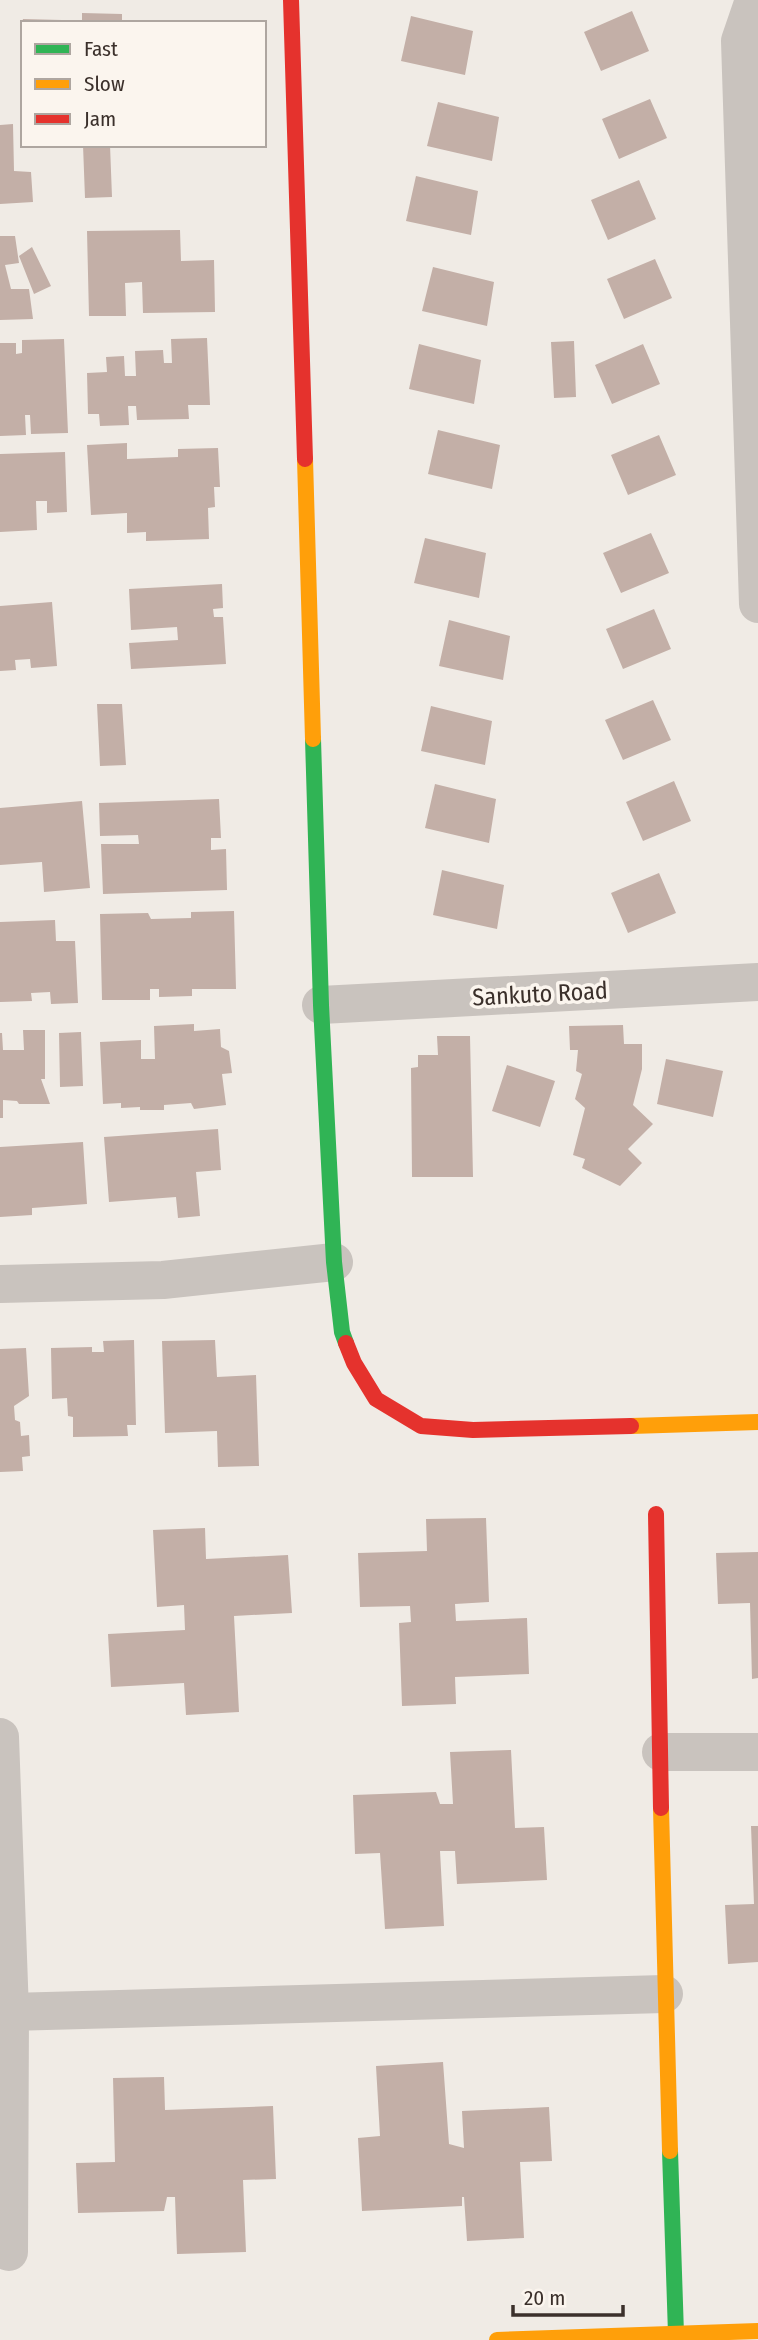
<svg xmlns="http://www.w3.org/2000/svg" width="758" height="2340" viewBox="0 0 758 2340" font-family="'Fira Sans Condensed',sans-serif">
<rect width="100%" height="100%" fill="#f0ebe5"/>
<!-- building -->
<path fill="#c3afa7" d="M632 11 649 51 601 71 584 32Z
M82 13 122 14V23H82Z
M411 16 473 31 465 75 401 61Z
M23 19 62 20V23H22Z
M650 99 667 138 619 159 602 119Z
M438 102 499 117 492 161 427 146Z
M13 124 14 171 31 172 33 202 0 204V125Z
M83 145H110L112 197 85 198Z
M416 176 478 191 471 235 406 221Z
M639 180 656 219 608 240 591 200Z
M180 230 181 261 214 260 215 312 143 313 142 282 125 283 126 316H89L87 231Z
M0 236H15L19 263 5 265 11 289H29L33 319 0 320Z
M32 247 51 286 34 294 19 256Z
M655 259 672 298 624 319 607 279Z
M433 267 494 282 487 326 422 311Z
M207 338 210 405H188L189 419 137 420 136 406H128L129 425 100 426 99 414H88L87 373 107 372 106 357 124 356 125 376H136L135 351 163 350 164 363H172L171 339Z
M64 339 68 433 31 434 30 415H25L26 435 0 436V343H16V354L22 353V340Z
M574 341 576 397 554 398 551 342Z
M419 344 481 360 474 404 409 389Z
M643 344 660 384 612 404 595 365Z
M438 430 500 445 492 489 428 474Z
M659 435 676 475 628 495 611 455Z
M127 443V459L178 457V449L218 448 220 487H214L215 507 208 508 209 539 146 541V532L127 533V513L91 515 87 445Z
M65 452 67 512 47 513V501H36L37 530 0 532V454Z
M651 533 669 573 621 593 603 553Z
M425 538 486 553 479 598 414 583Z
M222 584 223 608 213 609 214 617H223L226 664 131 669 129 643 178 640 177 627 131 630 129 589Z
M52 602 57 666 31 668 30 659 15 660 16 670 0 671V606Z
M654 609 671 649 623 669 606 629Z
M449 620 510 636 503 680 439 666Z
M653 700 671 740 623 760 605 720Z
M97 704H122L126 765 100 766Z
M431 706 492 721 485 765 421 751Z
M674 781 691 821 643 841 626 802Z
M435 784 496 799 489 843 425 828Z
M219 799 221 838H211V850L226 849 227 890 103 894 101 844H139L138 835 100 836 99 803Z
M82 801 90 888 44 892 42 862 0 865V808Z
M442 870 504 885 497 929 433 915Z
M659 873 676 913 628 933 611 893Z
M234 911 236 989H192V996L159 997V989H150V1000H102L100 914 148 913 151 919 191 918V912Z
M55 920 56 941H75L78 1003 51 1004 50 992 31 993 32 1001 0 1002V922Z
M194 1024V1031L220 1029 221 1047 229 1051 232 1073 222 1074 226 1105 194 1109 191 1103 164 1105V1110H140V1107L121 1108V1103L103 1104 100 1042 141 1040V1059H155L154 1026Z
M623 1025 624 1044H642V1069L633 1105 653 1124 628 1149 642 1163 620 1186 582 1168 585 1159 573 1155 585 1108 575 1099 582 1074 576 1071 578 1050H570L569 1026Z
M23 1030H45V1079H41L50 1104H19L17 1101 3 1100V1118H0V1033H2L3 1050H24Z
M81 1032 83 1086 60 1087 59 1033Z
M437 1036H470L473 1177H412L411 1068 418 1067V1055H438Z
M666 1059 723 1071 713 1117 657 1104Z
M507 1065 555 1081 540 1127 492 1111Z
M218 1129 221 1170 196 1172 200 1216 178 1218 176 1197 109 1202 104 1137Z
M83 1142 87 1204 32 1208V1215L0 1217V1147Z
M134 1340 136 1425H127L128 1436 73 1437V1417L68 1416 67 1398 52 1399 51 1348 92 1347V1352H104L103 1341Z
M215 1340 217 1377 256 1375 259 1466 218 1467 217 1431 165 1433 162 1341Z
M26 1348 29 1396 14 1406 15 1420 20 1422 21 1436 29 1435 30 1456 22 1457 23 1471 0 1472V1349Z
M486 1518 489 1602 455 1604 456 1621 527 1618 529 1674 455 1677 456 1704 402 1706 399 1623 411 1622 410 1606 360 1607 358 1553 427 1551 426 1519Z
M205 1528 206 1559 288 1555 292 1613 234 1616 239 1712 186 1715 184 1683 111 1687 108 1634 185 1630 184 1605 157 1607 153 1530Z
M758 1552V1678L752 1679 750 1603 718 1604 716 1553Z
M511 1750 515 1828 544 1827 547 1880 457 1884 455 1851H440L444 1926 385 1929 380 1853 355 1854 353 1795 436 1792 440 1804H453L450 1752Z
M751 1826H758V1962L728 1964 725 1905 754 1904Z
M443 2062 449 2144 464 2148 462 2111 549 2107 552 2161 520 2162 524 2238 467 2241 464 2197H462V2206L362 2211 358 2138 380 2136 376 2066Z
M164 2077 165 2110 273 2106 276 2179 243 2180 246 2252 177 2254 175 2197H167L164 2211 78 2213 76 2163 115 2162 113 2078Z"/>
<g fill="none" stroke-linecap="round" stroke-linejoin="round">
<!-- street -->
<path stroke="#c9c3be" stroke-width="38" d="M754 0 740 41 758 604
M321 1005 758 982
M0 1284 163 1280 334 1262
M0 1737 10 2012 9 2252
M661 1752H758
M10 2012 664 1994"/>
<!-- fast -->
<path stroke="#30b455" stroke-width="16" d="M313 739 321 1005 334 1262 342 1332 346 1343
M670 2151 676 2334"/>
<!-- slow -->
<path stroke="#ff9f0a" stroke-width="16" d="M305 459 313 739
M631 1426 758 1422
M661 1808 670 2151
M497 2340 758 2331"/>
<!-- jam -->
<path stroke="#e5322d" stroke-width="16" d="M291 0 305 459
M346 1343 354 1363 376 1399 421 1426 473 1430 631 1426
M656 1514 661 1808"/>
</g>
<g text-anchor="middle" stroke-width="7" stroke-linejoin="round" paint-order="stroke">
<!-- street labels -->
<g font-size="24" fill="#3b302b" stroke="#fbf5ee">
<text transform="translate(540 994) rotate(-3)" y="8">Sankuto Road</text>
</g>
</g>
<!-- legend -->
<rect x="21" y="21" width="245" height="126" fill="#fbf5ee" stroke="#aea6a0" stroke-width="2"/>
<rect x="35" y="44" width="35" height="10" fill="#30b455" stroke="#aea6a0" stroke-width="2"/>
<text x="84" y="56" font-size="21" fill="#3b302b">Fast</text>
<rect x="35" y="79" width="35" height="10" fill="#ff9f0a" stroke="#aea6a0" stroke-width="2"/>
<text x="84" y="91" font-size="21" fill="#3b302b">Slow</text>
<rect x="35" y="114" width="35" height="10" fill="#e5322d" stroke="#aea6a0" stroke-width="2"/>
<text x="84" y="126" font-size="21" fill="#3b302b">Jam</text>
<!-- scale -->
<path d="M513 2305v10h110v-10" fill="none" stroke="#3b302b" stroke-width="3.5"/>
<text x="524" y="2305" font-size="21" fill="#3b302b" stroke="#fbf5ee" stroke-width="5" paint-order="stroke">20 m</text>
</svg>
